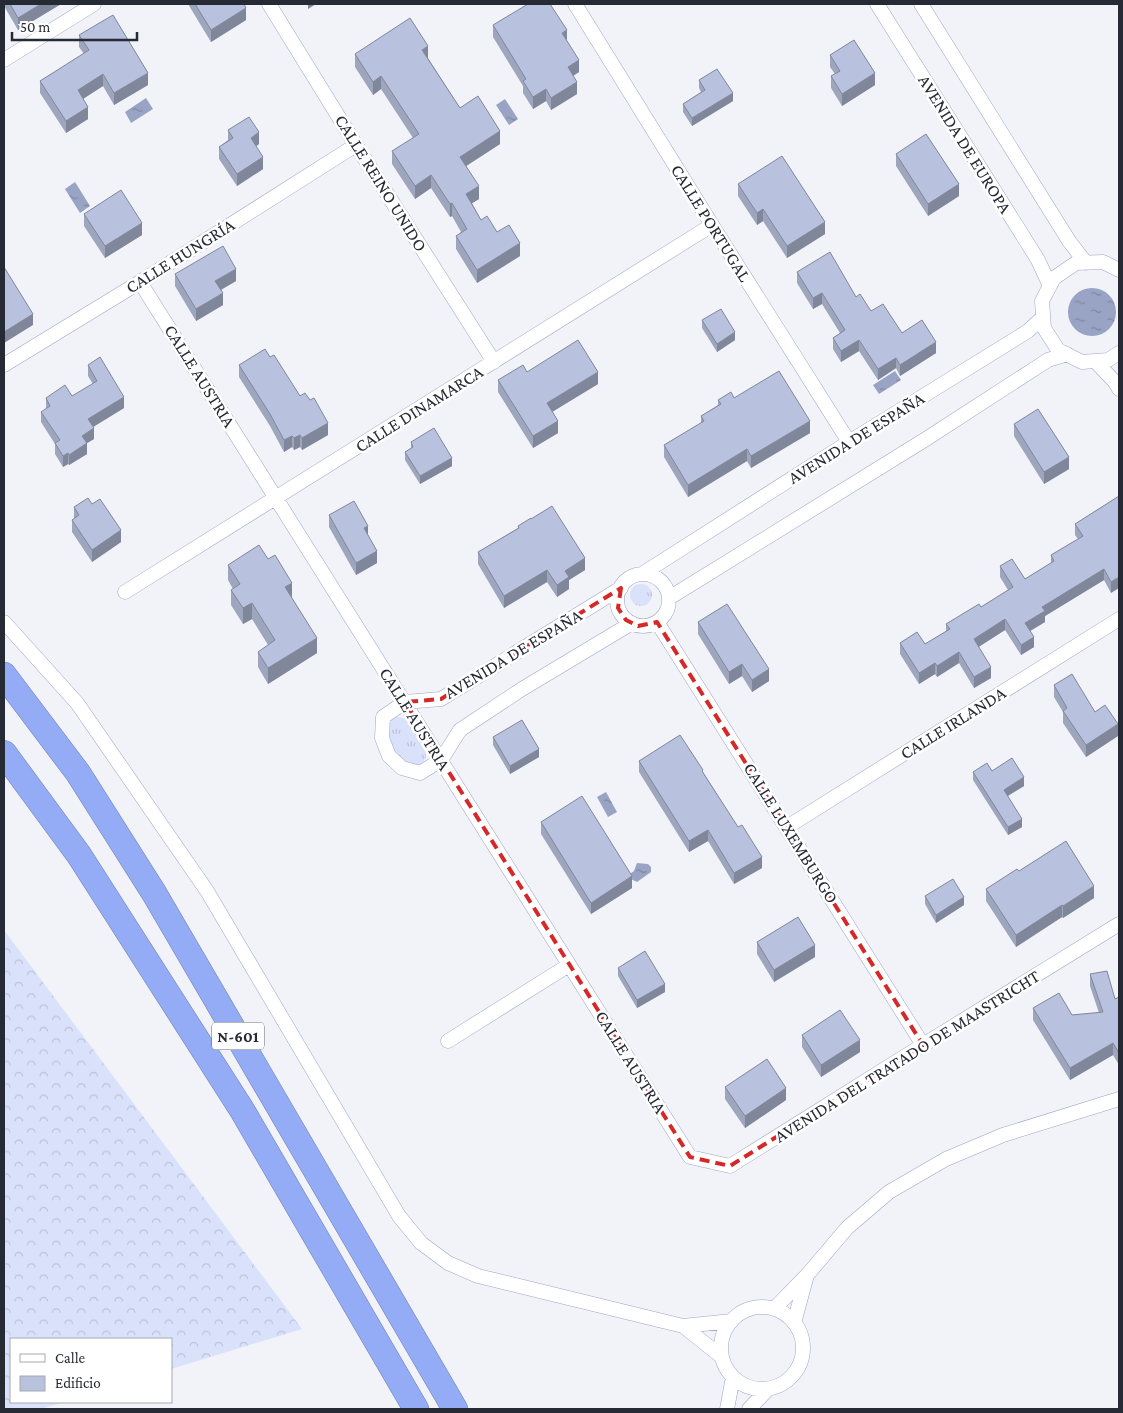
<svg xmlns="http://www.w3.org/2000/svg" width="1123" height="1413" viewBox="0 0 1123 1413" font-family="'Crimson Pro',serif">
<defs>
<pattern id="grass-tufts" width="24" height="20" patternUnits="userSpaceOnUse" patternTransform="scale(1.25)"><rect width="24" height="20" fill="#dae2fb"/><path d="M3 7l-1-3M5 7V3M7 7l1-3M15 17l-1-3M17 17v-4M19 17l1-3" fill="none" stroke="#bbc2d8"/></pattern>
<pattern id="forest-crowns" width="20" height="18" patternUnits="userSpaceOnUse" patternTransform="scale(1.25)"><rect width="20" height="18" fill="#dae2fb"/><path d="M2 6a3 3 0 1 1 6 0M12 15a3 3 0 1 1 6 0" fill="none" stroke="#bbc2d8"/></pattern>
<pattern id="water-ripples" width="26" height="14" patternUnits="userSpaceOnUse" patternTransform="scale(1.25)"><rect width="26" height="14" fill="#99a4c4"/><path d="M2 4q2-2 4 0t4 0M15 11q2-2 4 0t4 0" fill="none" stroke="#7d86a0"/></pattern>
</defs>
<rect width="100%" height="100%" fill="#f1f3f9"/>
<!-- grass -->
<path fill="url(#grass-tufts)" d="M630 595a11 11 0 1 1 22 0a11 11 0 1 1-22 0Z
M393 716 406 719 426 753V758L421 765H412L399 758 390 744 388 728Z"/>
<!-- forest -->
<path fill="url(#forest-crowns)" d="M4 930 302 1329 171 1369V1339H11V1402H65L40 1409H4Z"/>
<!-- water -->
<path fill="url(#water-ripples)" d="M146 98 153 109 131 123 125 112Z
M505 99 518 119 509 125 496 105Z
M75 182 90 206 80 213 65 189Z
M1068 312a24 24 0 1 1 48 0a24 24 0 1 1-48 0Z
M895 371 901 380 879 394 873 385Z
M606 792 617 812 608 817 597 797Z
M637 863 648 864 651 867V872L637 882 631 879 628 875 634 871Z"/>
<g fill="none" stroke-linecap="round" stroke-linejoin="round">
<!-- street casing -->
<g stroke="#9da6c2" stroke-width="15">
<path id="street" d="M269 4 356 145 494 362
M575 4 712 225 849 442
M877 4 1038 260 1050 286
M921 4 1069 241 1086 263
M4 60 94 4
M1119 270 1103 262 1076 263 1054 278 1042 301 1044 328 1058 350 1082 362 1108 360 1119 353
M140 282 690 1157 730 1166 923 1045 1119 924
M1095 361 1115 382 1119 389
M4 365 140 282 356 145
M617 600a26 26 0 1 1 52 0a26 26 0 1 1-52 0Z
M642 574 849 442 1028 331 1043 317
M621 588 441 699 405 702 383 717 382 738 389 756 402 768 420 773 441 760 460 730 522 689 632 623
M125 592 712 225
M669 598 926 439 1048 360 1067 354
M4 622 77 703 207 891 399 1216 421 1243 448 1263 478 1276 683 1326 732 1321
M657 622 923 1045
M787 827 1119 619
M448 1041 569 965
M721 1348a41 41 0 1 1 82 0a41 41 0 1 1-82 0Z
M774 1309 808 1274 847 1228 889 1192 946 1159 1003 1135 1119 1099
M794 1323 807 1275
M683 1326 722 1357
M727 1409 733 1377
M749 1409 768 1389"/>
</g>
<!-- highway casing -->
<g stroke="#6e7eb1" stroke-width="26">
<path id="highway" d="M4 675 78 773 154 893 455 1409
M4 753 79 855 242 1110 416 1409"/>
</g>
<!-- street -->
<use href="#street" stroke="#fff" stroke-width="14"/>
<!-- highway -->
<use href="#highway" stroke="#94abf5" stroke-width="25"/>
</g>
<!-- wall -->
<path fill="#9ea6be" d="M4 4H61L18 30 4 6Z
M188 4H244L246 20 211 42Z
M493 25 579 72 573 76 577 94 551 110 546 101 533 109 523 93V86L493 37Z
M79 35 148 85 114 105 103 86 83 99 88 119 66 133 40 93V81L84 54 79 47Z
M355 54 428 58 460 108 500 144 466 166 479 199 472 203 481 220 497 232 520 256 477 283 456 249V236L461 232 452 216 450 217 431 188 415 199 392 164V151L413 138 381 89 373 95 355 67Z
M830 55 875 85 842 106 831 88V76L835 74 830 67Z
M699 80 733 101 692 126 683 112V104L701 92 699 88Z
M228 130 259 144 256 146 263 169 237 186 219 159V147L228 140Z
M896 154 959 196 928 216 896 166Z
M738 184 825 234 787 258 763 221 757 225 738 196Z
M84 214 142 235 105 258 84 226Z
M797 272 856 297 871 311 902 333 936 353 900 376 896 368 878 380 859 351 841 362 833 349V338L840 333 822 304 813 309 797 283Z
M175 274 236 281 221 290 223 305 196 321 175 286Z
M702 320 735 340 717 352 702 328Z
M270 357 300 396 328 435 302 450 300 447 294 450 292 447 284 452 270 426 239 377V365Z
M88 365 124 408 93 427 94 439 87 443V454L69 465 68 464 63 467 55 454V444L41 422V412L46 409V398L72 396 93 384 88 376Z
M527 372 598 384 552 412 558 433 533 448 498 392V380Z
M734 398 810 433 751 468 747 461 688 497 664 457V445L701 423V416L718 405V400Z
M1014 424 1069 469 1044 484 1014 436Z
M411 442 452 466 420 484 405 460V452L411 448Z
M1119 496 1111 593 1104 580 1045 616V622L1030 631 1034 647 1021 655 1005 630 978 647 991 678 974 688 959 663 937 677 935 674 919 684 900 654V643L925 644 946 631V624L981 607 1008 590 1000 577V566L1025 579 1051 563V555L1078 539 1075 535V524Z
M92 504 121 542 92 562 72 532V520L74 519V507Z
M329 515 368 536 377 563 356 575 329 527Z
M518 526 585 570 569 580V589L557 597 547 582 504 608 478 564V552L518 528Z
M228 565 292 598 317 653 268 684 258 667V652L268 645 252 619 243 624 231 605V590L233 589 228 580Z
M698 622 769 681 752 692 742 676 729 684 698 634Z
M1054 685 1095 712 1118 736 1086 757 1063 723V712L1054 697Z
M493 737 539 757 510 774 493 745Z
M639 761 703 772 762 868 734 884 708 841 689 852 639 772Z
M992 771 1024 786 1008 796 1022 827 1008 835 973 780V772Z
M541 822 632 888 591 914 541 834Z
M1019 871 1094 898 1063 918 1062 917 1016 947 986 901V889Z
M925 896 964 905 936 923 925 904Z
M757 942 815 957 774 982 757 954Z
M618 968 665 992 637 1008 618 976Z
M1090 974 1115 999 1119 997V1065L1113 1055 1070 1080 1033 1020V1008L1072 1015 1099 1013 1090 986Z
M802 1035 860 1052 821 1077 802 1047Z
M725 1087 786 1100 745 1128 725 1099Z"/>
<!-- shaded-wall -->
<path fill="#81879b" d="M41 4H61L18 30V18Z
M308 4H316L308 9Z
M246 8V20L211 42V30Z
M567 30V42L562 33Z
M428 46V59L422 50Z
M579 60V72L568 79V67Z
M148 73V85L114 105V93Z
M875 73V85L842 106V94Z
M103 74V86L78 102V90Z
M381 76V89L373 95V82Z
M577 82V94L551 110V98Z
M546 89V101L533 109V97Z
M733 93V101L692 126V118Z
M88 107V119L66 133V121Z
M500 131V144L460 170V157Z
M259 132V144L251 150V138Z
M263 157V169L237 186V174Z
M431 175V188L415 199V186Z
M959 184V196L928 216V204Z
M479 186V199L466 207V194Z
M452 203V216L450 217V204Z
M763 209V221L757 225V213Z
M825 222V234L787 258V246Z
M142 223V235L105 258V246Z
M520 243V256L477 283V270Z
M236 269V281L215 293V281Z
M223 293V305L196 321V309Z
M822 293V304L813 309V298Z
M33 314V325L4 343V332Z
M735 332V340L717 352V344Z
M859 340V351L841 362V351Z
M936 342V353L900 376V365Z
M896 358V368L878 380V369Z
M598 372V384L547 415V403Z
M124 397V408L88 430V419Z
M558 421V433L533 448V436Z
M810 421V433L751 468V456Z
M328 423V435L302 450V438Z
M94 428V439L82 446V436Z
M300 435V447L294 450V438Z
M292 436V447L284 452V440Z
M87 443V454L69 465V455Z
M747 449V461L688 497V485Z
M68 453V464L63 467V456Z
M1069 457V469L1044 484V472Z
M452 458V466L420 484V476Z
M368 526V538L364 528Z
M121 530V542L92 562V550Z
M377 551V563L356 575V563Z
M585 558V570L569 580V589L557 597V585L565 571Z
M1104 569V580L1045 616V622L1025 634V623L1042 607Z
M547 570V582L504 608V596Z
M1119 577V588L1111 593V582Z
M292 583V598L285 587Z
M252 603V619L243 624V608Z
M1005 619V630L974 650V639Z
M1034 637V647L1021 655V645Z
M317 638V653L268 684V668Z
M959 652V663L937 677V666Z
M935 663V674L919 684V673Z
M742 664V676L729 684V672Z
M991 667V678L974 688V677Z
M769 669V681L752 692V680Z
M1118 724V736L1086 757V745Z
M539 749V757L510 774V766Z
M1024 777V786L1004 798V790Z
M1022 819V827L1008 835V827Z
M708 830V841L689 852V841Z
M762 857V868L734 884V873Z
M632 876V888L591 914V903Z
M1094 886V898L1063 918V906Z
M964 897V905L936 923V915Z
M1062 905V917L1016 947V935Z
M815 945V957L774 982V970Z
M665 984V992L637 1008V1000Z
M860 1040V1052L821 1077V1065Z
M1113 1043V1055L1070 1080V1068Z
M786 1088V1100L745 1128V1116Z"/>
<!-- building -->
<path fill="#b8c1dd" stroke="#81879b" d="M10 4H41L18 18Z
M195 4H244L246 8 211 30Z
M528 4H550L567 30 562 33 579 60 568 67 577 82 551 98 546 89 533 97 523 81 526 79 493 25Z
M113 15 148 73 114 93 103 74 78 90 88 107 66 121 40 81 89 50 79 35Z
M410 18 428 46 422 50 460 108 478 96 500 131 460 157 479 186 466 194 481 220 487 216 497 232 509 225 520 243 477 270 456 236 467 229 452 203 450 204 431 175 415 186 392 151 419 134 381 76 373 82 355 54Z
M854 40 875 73 842 94 831 76 840 71 830 55Z
M717 69 733 93 692 118 683 104 705 90 699 80Z
M249 117 259 132 251 138 263 157 237 174 219 147 233 138 228 130Z
M926 134 959 184 928 204 896 154Z
M782 156 825 222 787 246 763 209 757 213 738 184Z
M121 190 142 223 105 246 84 214Z
M223 246 236 269 215 281 223 293 196 309 175 274Z
M830 252 856 297 860 294 871 311 883 304 902 333 922 320 936 342 900 365 896 358 878 369 859 340 841 351 833 338 845 330 822 293 813 298 797 272Z
M4 267 33 314 4 332Z
M721 309 735 332 717 344 702 320Z
M578 340 598 372 547 403 558 421 533 436 498 380 523 365 527 372Z
M265 349 270 357 274 355 300 396 305 393 310 400 314 398 328 423 302 438 300 435 294 438 292 436 284 440 270 414 239 365Z
M100 357 124 397 88 419 94 428 82 436 87 443 69 455 68 453 63 456 55 443 60 440 41 412 50 406 46 398 65 385 72 396 97 381 88 365Z
M779 371 810 421 751 456 747 449 688 485 664 445 704 421 701 416 721 404 718 400 731 392 734 398Z
M1038 409 1069 457 1044 472 1014 424Z
M434 428 452 458 420 476 405 452 413 447 411 442Z
M1119 496V577L1111 582 1104 569 1042 607 1045 611 1025 623 1034 637 1021 645 1005 619 974 639 991 667 974 677 959 652 937 666 935 663 919 673 900 643 917 632 925 644 950 629 946 624 979 604 981 607 1013 587 1000 566 1012 559 1025 579 1054 561 1051 555 1083 536 1075 524Z
M88 498 92 504 100 499 121 530 92 550 72 520 79 515 74 507Z
M354 501 368 526 364 528 377 551 356 563 329 515Z
M552 506 585 558 565 571 569 577 557 585 547 570 504 596 478 552 519 528 518 526 531 518V519Z
M259 545 268 559 275 555 292 583 285 587 317 638 268 668 258 652 275 640 252 603 243 608 231 590 240 584 228 565Z
M727 604 769 669 752 680 742 664 729 672 698 622Z
M1072 674 1095 712 1105 705 1118 724 1086 745 1063 711 1067 708 1054 685Z
M522 720 539 749 510 766 493 737Z
M680 735 703 770 702 771 738 827 742 825 762 857 734 873 708 830 689 841 639 761Z
M1012 758 1024 777 1004 790 1022 819 1008 827 973 772 987 763 992 771Z
M582 796 632 876 591 903 541 822Z
M1066 841 1094 886 1063 906 1062 905 1016 935 986 889 1017 869 1019 871Z
M953 879 964 897 936 915 925 896Z
M798 917 815 945 774 970 757 942Z
M645 951 665 984 637 1000 618 968Z
M1107 971 1115 999 1119 997V1053L1113 1043 1070 1068 1033 1008 1059 993 1072 1015 1103 1012 1090 974Z
M840 1010 860 1040 821 1065 802 1035Z
M767 1059 786 1088 745 1116 725 1087Z"/>
<!-- marked area -->
<path fill="none" stroke="#d62828" stroke-width="4" stroke-dasharray="10 6" stroke-linejoin="round" d="M621 588 618 608 626 620 638 626 657 622 923 1045 730 1166 690 1157 405 702 441 699Z"/>
<g text-anchor="middle" stroke-width="5" stroke-linejoin="round" paint-order="stroke">
<!-- shield labels -->
<rect fill="#fff" stroke="#676a71" stroke-width="1" x="212" y="1022.5" width="52" height="27" rx="4"/>
<g font-size="16" font-weight="bold" fill="#262a34">
<text x="238" y="1042">N-601</text>
</g>
<!-- street labels -->
<g font-size="18" fill="#262a34" stroke="#fff">
<text transform="translate(965 144) rotate(58)" y="6">AVENIDA DE EUROPA</text>
<text transform="translate(381 183) rotate(58)" y="6">CALLE REINO UNIDO</text>
<text transform="translate(711 223) rotate(58)" y="6">CALLE PORTUGAL</text>
<text transform="translate(180 256) rotate(-32)" y="6">CALLE HUNGRÍA</text>
<text transform="translate(200 376) rotate(58)" y="6">CALLE AUSTRIA</text>
<text transform="translate(419 409) rotate(-32)" y="6">CALLE DINAMARCA</text>
<text transform="translate(856 438) rotate(-32)" y="6">AVENIDA DE ESPAÑA</text>
<text transform="translate(513 654) rotate(-31)" y="6">AVENIDA DE ESPAÑA</text>
<text transform="translate(415 719) rotate(58)" y="6">CALLE AUSTRIA</text>
<text transform="translate(953 723) rotate(-32)" y="6">CALLE IRLANDA</text>
<text transform="translate(791 833) rotate(58)" y="6">CALLE LUXEMBURGO</text>
<text transform="translate(907 1056) rotate(-32)" y="6">AVENIDA DEL TRATADO DE MAASTRICHT</text>
<text transform="translate(631 1062) rotate(58)" y="6">CALLE AUSTRIA</text>
</g>
</g>
<!-- border -->
<rect width="1123" height="1413" fill="none" stroke="#262a34" stroke-width="10"/>
<!-- legend -->
<rect x="10" y="1338" width="162" height="65" fill="#ffffff" stroke="#a8aaae"/>
<rect x="20" y="1354" width="25" height="8" fill="#ffffff" stroke="#a8aaae"/>
<text x="55" y="1363" font-size="15" fill="#262a34">Calle</text>
<rect x="20" y="1376" width="25" height="15" fill="#b8c1dd" stroke="#a8aaae"/>
<text x="55" y="1388" font-size="15" fill="#262a34">Edificio</text>
<!-- scale -->
<path d="M12 32v8h125v-8" fill="none" stroke="#262a34" stroke-width="2.5"/>
<text x="20" y="32" font-size="15" fill="#262a34" stroke="#ffffff" stroke-width="4" paint-order="stroke">50 m</text>
</svg>
